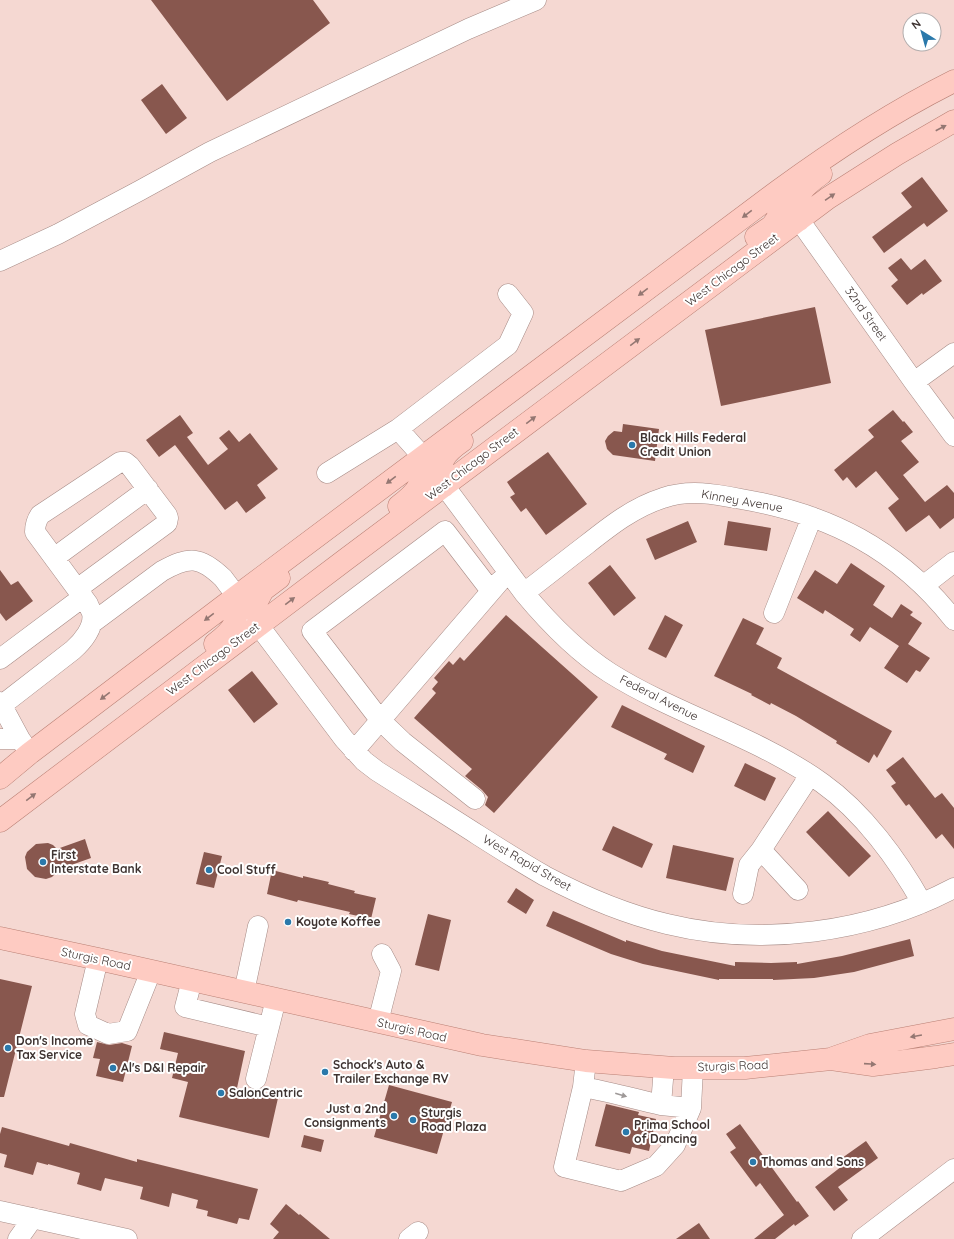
<svg xmlns="http://www.w3.org/2000/svg" width="954" height="1239" viewBox="0 0 954 1239" font-family="Quicksand,sans-serif">
<rect width="100%" height="100%" fill="#f5d8d2"/>
<!-- building -->
<path fill="#88574e" d="M151 0H313L330 23 227 101Z
M162 84 187 118 166 134 141 100Z
M922 177 948 211 927 227 924 223 884 253 872 237 912 207 901 193Z
M901 258 911 270 925 259 942 281 923 295 922 293 907 305 891 286 898 280 888 268Z
M815 307 831 383 721 406 705 330Z
M893 410 903 422 904 421 913 432 901 441 919 462 903 475 925 502 947 485 954 493V518L940 529 929 515 906 532 888 508 899 499 876 471 856 488 847 477 843 481 834 470 874 437 868 430Z
M180 415 193 433 187 437 208 465 228 449 219 438 229 430 239 442 250 433 278 469 257 485 266 498 246 513 237 501 225 510 175 445 159 457 146 440Z
M623 424 659 429 655 461 613 455 607 449 605 441 608 436 614 431 622 432Z
M548 452 587 504 546 535 526 508 521 512 510 497 515 494 507 482Z
M688 521 697 542 655 560 646 539Z
M728 521 771 528 767 551 724 545Z
M851 563 885 586 873 605 892 618 901 604 913 612 910 615 922 623 908 644 930 658 920 672 916 670 907 683 884 668 899 646 870 627 860 642 850 635 854 629 825 610 823 614 797 598 815 570 837 584Z
M610 565 636 598 614 616 588 583Z
M0 570 11 585 18 581 33 601 6 621 0 613Z
M506 615 598 697 494 813 485 805 488 797 482 790 465 776 472 769 414 718 436 693 432 689 438 682 434 678 449 661 453 665 460 657 464 661Z
M665 615 683 625 666 658 648 649Z
M743 618 764 628 756 644 782 658 777 668 892 731 877 758 874 754 869 763 836 743 837 741 796 716 771 703 770 705 751 695 752 694 714 676Z
M252 671 278 704 254 723 228 690Z
M622 705 705 746 693 773 664 759 667 754 611 727Z
M903 757 935 798 942 793 954 808V849L942 834 936 839 909 804 906 806 891 786 896 783 886 770Z
M745 763 776 778 765 801 734 786Z
M828 811 871 856 849 877 806 832Z
M613 826 653 844 642 868 602 850Z
M85 839 91 858 60 869 52 877 46 879 35 877 27 869 25 857 27 852 36 844 48 843 53 845 57 849Z
M673 845 734 858 726 891 666 878Z
M204 852 222 856 214 888 196 884Z
M272 870 303 878V876L329 882 328 884 355 891 354 893 376 898 371 919 349 914 350 912 298 900 297 902 267 894Z
M516 888 534 900 526 914 507 902Z
M553 911 626 942V940L662 951 735 966V962L771 963 797 962V964L842 956 910 939 914 956 854 972 814 978 773 980V979H719V980L643 964 611 954 585 943 546 926Z
M428 914 451 920 439 971 415 965Z
M0 979 32 986 4 1097H0Z
M164 1032 245 1051 237 1088 278 1098 269 1138 179 1117 188 1082 172 1078 178 1053 160 1049Z
M97 1042 109 1045 122 1043 132 1046 123 1082 96 1076 100 1059 93 1058Z
M389 1085 452 1102 437 1154 374 1137Z
M606 1104 639 1112 638 1115 656 1119 649 1151 632 1147 630 1154 595 1146Z
M740 1124 797 1202 798 1201 809 1216 795 1226 794 1224 775 1239H754L784 1215 760 1183 756 1187 730 1152 736 1148 726 1134Z
M2 1127 69 1146 70 1143 137 1162V1159L258 1189 249 1220 239 1218 237 1224 207 1216 208 1211 196 1208 198 1200 172 1193 169 1207 140 1199 143 1187 105 1178 101 1191 77 1184 80 1173 48 1164V1165L37 1162 33 1175 4 1167 7 1155 0 1153V1134Z
M304 1135 324 1140 321 1152 301 1147Z
M866 1141 878 1158 838 1187 848 1200 834 1211 815 1187 846 1163 842 1158Z
M286 1204 299 1215 300 1214 330 1239H273L279 1232 270 1224Z
M699 1223 710 1239H676Z"/>
<g fill="none" stroke-linecap="round" stroke-linejoin="round">
<!-- minor casing -->
<g stroke="#a68b86" stroke-width="21">
<path id="minor" d="M790 207 914 382 954 436
M0 261 58 234 139 191 210 152 468 29 536 0
M914 382 954 353
M398 429 423 457 524 593C549 623 577 652 610 673 677 715 758 737 822 783 863 812 898 860 922 903
M327 473 398 429 508 345 523 313 508 294
M54 558 148 489
M923 586 954 562
M524 593C545 577 565 561 586 545 610 526 634 507 663 498 689 489 715 494 741 499 829 514 898 549 954 620
M774 613 812 517
M92 623 162 571C189 556 200 556 223 578L344 739 364 761 377 771C410 792 444 813 478 835 500 849 522 863 545 876 583 896 625 914 667 924 761 947 869 933 954 888
M0 659 83 597
M0 702 20 739 30 753
M2 705 73 650C82 642 95 627 92 613 91 610 89 607 88 604L35 532C35 525 36 521 40 515L120 462H125L130 466 167 515 168 518 167 523 77 589
M0 739H20
M354 751 500 581
M475 799 403 742 381 721 312 631 445 531 491 591
M798 890 761 850 810 775
M743 894 749 865 761 850
M98 959 85 1014 88 1025 108 1034 127 1031 151 971
M192 980 185 1007 269 1027
M244 992 258 926
M378 1022 391 971 382 954
M586 1061 583 1087 564 1167 621 1181 656 1166 675 1145 691 1108 693 1068
M664 1067 661 1105 691 1108
M256 1079 276 999
M583 1087C610 1092 635 1099 661 1105
M0 1211 127 1239
M18 1239 33 1218
M409 1239 418 1232
M862 1239 954 1169"/>
</g>
<!-- major casing -->
<g stroke="#ba8075" stroke-width="23">
<path id="major" d="M799 220C795 194 800 189 821 174
M756 237 772 226 777 219 779 212 777 204 778 191
M444 486C438 462 442 455 462 441
M399 506C420 490 423 484 423 457
M259 625 256 603 263 590 279 578
M215 644C236 628 238 622 237 596
M0 778 30 753 237 596 778 191C834 150 892 112 954 81
M0 821 345 560 828 198 897 154 954 121
M0 938 98 959 482 1045 586 1061 674 1068H745L831 1059 873 1065 936 1057 954 1054
M833 1058 870 1045 954 1029"/>
</g>
<!-- minor -->
<use href="#minor" stroke="#fff" stroke-width="20"/>
<!-- major -->
<use href="#major" stroke="#fecbc2" stroke-width="22"/>
</g>
<!-- one-way arrows -->
<defs><path id="oneway-solid" d="M-6-.8H1V-3.2L6.5 0L1 3.2V.8H-6Z"/></defs>
<g fill="#947772">
<use href="#oneway-solid" transform="translate(941 128) rotate(-28)"/>
<use href="#oneway-solid" transform="translate(830 197) rotate(-34)"/>
<use href="#oneway-solid" transform="translate(747 214) rotate(143)"/>
<use href="#oneway-solid" transform="translate(643 292) rotate(143)"/>
<use href="#oneway-solid" transform="translate(635 342) rotate(-37)"/>
<use href="#oneway-solid" transform="translate(531 420) rotate(-37)"/>
<use href="#oneway-solid" transform="translate(391 480) rotate(143)"/>
<use href="#oneway-solid" transform="translate(290 601) rotate(-37)"/>
<use href="#oneway-solid" transform="translate(209 617) rotate(143)"/>
<use href="#oneway-solid" transform="translate(105 696) rotate(143)"/>
<use href="#oneway-solid" transform="translate(31 797) rotate(-37)"/>
<use href="#oneway-solid" transform="translate(916 1036) rotate(170)"/>
<use href="#oneway-solid" transform="translate(870 1064) rotate(4)"/>
</g>
<use fill="#9e9998" href="#oneway-solid" transform="translate(621 1095) rotate(16)"/>
<!-- markers -->
<g fill="#2a79ab" stroke="#fff" stroke-width="1.5">
<circle cx="632" cy="445" r="4"/>
<circle cx="43" cy="862" r="4"/>
<circle cx="209" cy="870" r="4"/>
<circle cx="288" cy="922" r="4"/>
<circle cx="8" cy="1048" r="4"/>
<circle cx="113" cy="1068" r="4"/>
<circle cx="325" cy="1072" r="4"/>
<circle cx="221" cy="1093" r="4"/>
<circle cx="394" cy="1116" r="4"/>
<circle cx="413" cy="1120" r="4"/>
<circle cx="626" cy="1132" r="4"/>
<circle cx="753" cy="1162" r="4"/>
</g>
<g text-anchor="middle" stroke-width="4" stroke-linejoin="round" paint-order="stroke">
<!-- street labels -->
<g font-size="12" fill="#3e3331" stroke="#fff">
<text transform="translate(732 270) rotate(-37)" y="4">West Chicago Street</text>
<text transform="translate(866 314) rotate(55)" y="4">32nd Street</text>
<text transform="translate(472 464) rotate(-37)" y="4">West Chicago Street</text>
<text transform="translate(742 501) rotate(10)" y="4">Kinney Avenue</text>
<text transform="translate(213 659) rotate(-37)" y="4">West Chicago Street</text>
<text transform="translate(659 698) rotate(27)" y="4">Federal Avenue</text>
<text transform="translate(527 863) rotate(30)" y="4">West Rapid Street</text>
<text transform="translate(96 959) rotate(12)" y="4">Sturgis Road</text>
<text transform="translate(412 1030) rotate(13)" y="4">Sturgis Road</text>
<text transform="translate(733 1066) rotate(-2)" y="4">Sturgis Road</text>
</g>
<!-- poi labels -->
<g font-size="12" font-weight="bold" fill="#3e3331" stroke="#fff" text-anchor="start">
<text x="640" y="442">Black Hills Federal<tspan x="640" dy="14">Credit Union</tspan></text>
<text x="51" y="859">First<tspan x="51" dy="14">Interstate Bank</tspan></text>
<text x="217" y="874">Cool Stuff</text>
<text x="296" y="926">Koyote Koffee</text>
<text x="16" y="1045">Don's Income<tspan x="16" dy="14">Tax Service</tspan></text>
<text x="333" y="1069">Schock's Auto &amp;<tspan x="333" dy="14">Trailer Exchange RV</tspan></text>
<text x="121" y="1072">Al's D&amp;I Repair</text>
<text x="229" y="1097">SalonCentric</text>
<text x="386" y="1113" text-anchor="end">Just a 2nd<tspan x="386" dy="14">Consignments</tspan></text>
<text x="421" y="1117">Sturgis<tspan x="421" dy="14">Road Plaza</tspan></text>
<text x="634" y="1129">Prima School<tspan x="634" dy="14">of Dancing</tspan></text>
<text x="761" y="1166">Thomas and Sons</text>
</g>
</g>
<!-- north arrow -->
<g transform="translate(922 32) rotate(323)"><circle r="19" fill="#ffffff" stroke="#b2adad"/>
<path d="M0-3L7 15L0 10L-7 15Z" fill="#2a79ab"/>
<text y="-6" font-size="11" font-weight="bold" text-anchor="middle" fill="#3e3331">N</text>
</g>
</svg>
